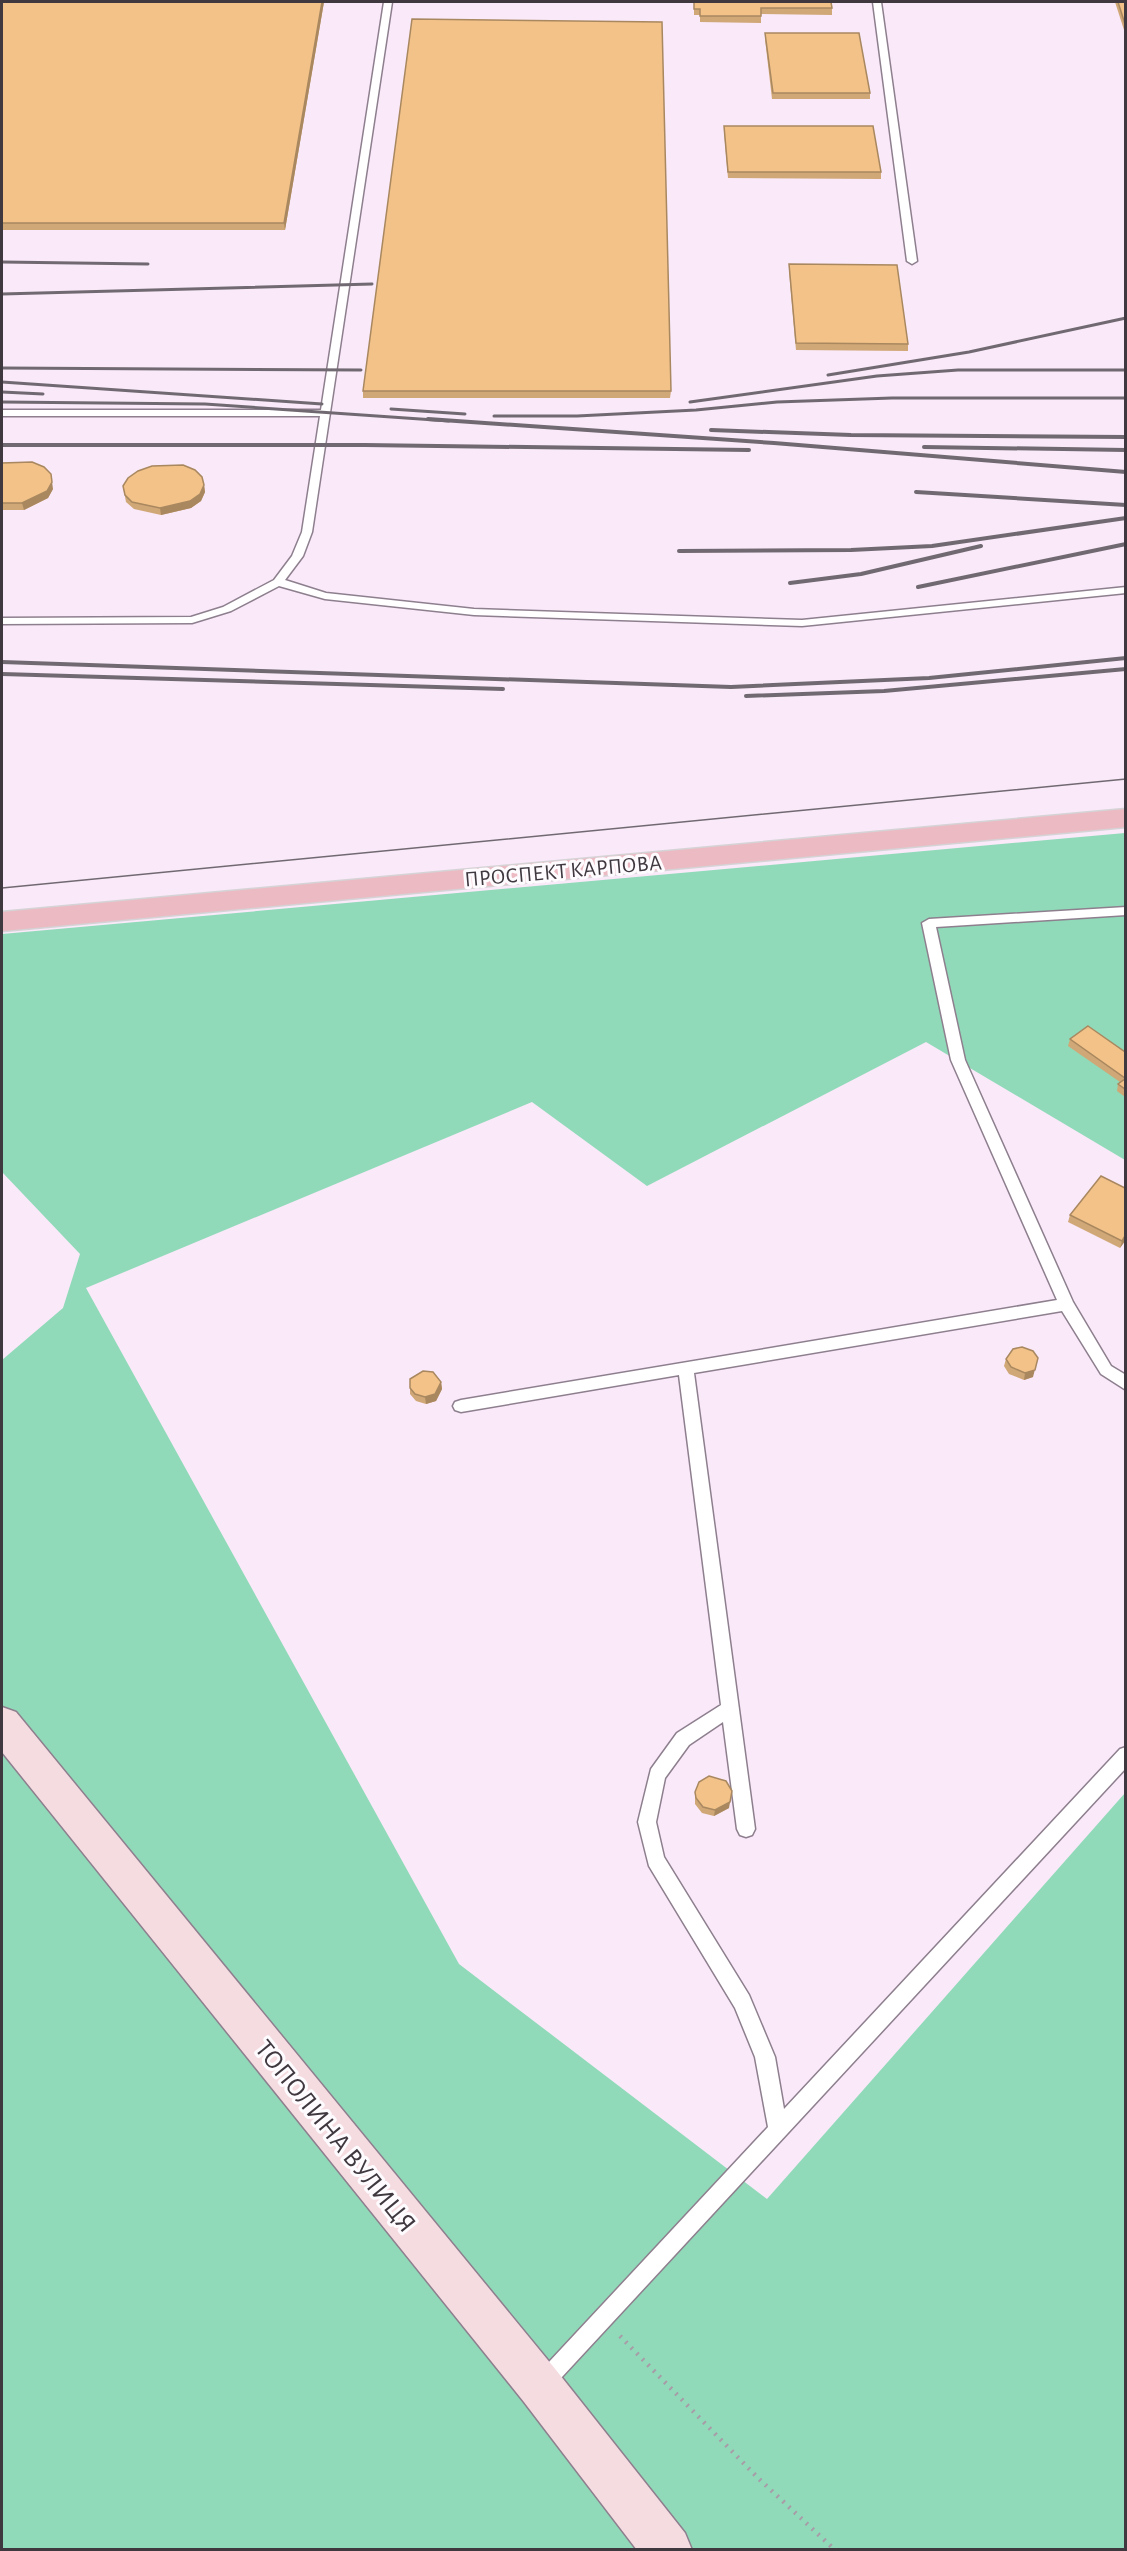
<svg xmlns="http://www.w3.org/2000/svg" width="1127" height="2551" viewBox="0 0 1127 2551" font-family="'Alegreya Sans',sans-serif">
<rect width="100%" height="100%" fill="#f9e9f9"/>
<!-- green -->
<path fill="#90dab9" d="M1125 833V1160L926 1042 647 1186 532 1102 86 1288 459 1964 767 2199 1125 1793V2549H2V1360L63 1308 80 1254 2 1172V934Z"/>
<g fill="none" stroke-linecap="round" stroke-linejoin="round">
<!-- service casing -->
<g stroke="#8e7f8e" stroke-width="3">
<path id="service" d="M384 2H392L312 532 303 556 285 580 326 593 474 609 802 620 1126 587V593L802 626 474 615 325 599 279 586 231 611 192 623 2 624V618L191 617 223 607 274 580 292 556 302 532 320 416H2V410H321Z
M873 2H881L917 261 912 264 907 261Z
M1126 907V915L936 927 965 1060 1073 1302 1111 1366 1126 1375V1390L1101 1374 1062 1311 694 1373 755 1829 752 1835 746 1837 740 1835 737 1829 723 1722 689 1745 665 1778 656 1822 664 1857 749 1995 775 2057 784 2109 1120 1749 1126 1747V1768L549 2391 542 2395 535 2391 531 2384 535 2377 768 2127 755 2057 735 2008 649 1866 638 1822 651 1769 677 1733 721 1705 679 1375 461 1412 455 1410 453 1406 455 1402 461 1400 1057 1300 951 1060 922 923 929 919Z"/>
</g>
<!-- secondary casing -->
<g stroke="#8e7f8e" stroke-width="3">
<path id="secondary" d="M2 1707 16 1712 556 2370 685 2533 692 2550H637L524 2402 2 1752Z"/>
</g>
<!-- primary casing -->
<g stroke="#d5d3d5" stroke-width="3">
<path id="primary" d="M1126 809V827L2 931V912Z"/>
</g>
<!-- path -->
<path stroke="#a79ca7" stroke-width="4.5" stroke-dasharray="2 6" stroke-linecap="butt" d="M620 2336 758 2478 835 2550"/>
<!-- service -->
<use href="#service" fill="#fff" fill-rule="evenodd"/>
<!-- secondary -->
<use href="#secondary" fill="#f5dce1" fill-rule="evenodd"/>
<!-- primary -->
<use href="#primary" fill="#ecbac3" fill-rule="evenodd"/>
<!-- tram -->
<path stroke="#716971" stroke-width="1.5" d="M2 888 1126 779"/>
<!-- rail-far1 -->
<path stroke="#716971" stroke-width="3" d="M2 262 148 264
M2 294 372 284
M2 368 361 370
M828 375 969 352 1126 318
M2 382 322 404
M2 392 43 394
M2 402 205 404 449 421
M690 402 877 376 958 370H1126
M391 409 465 414
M494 416H577L696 410 777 402 892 398H1126"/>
<!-- rail -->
<path stroke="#716971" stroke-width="4" d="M428 419 774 443 1126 472
M711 430 851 435 1126 437
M2 445H365L749 450
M924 447 1126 450
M916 492 1126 505
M679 551 851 550 932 546 1126 518
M790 583 861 574 981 546
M918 587 1126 544
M2 662 731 687 929 678 1126 658
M2 674 503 689
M746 696 884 691 1126 669"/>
</g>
<!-- wall -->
<path fill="#d0a776" d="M2 2H324L285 230H2Z
M694 2 832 8V15L761 14V23L700 22V15H694Z
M1115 2H1125V33Z
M765 33 870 93V99H772L765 39Z
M724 126 881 172V179L728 178 724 132Z
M789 264 908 344V351L796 350 789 271Z
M363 391H671L670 398H363Z
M2 463 53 489 48 498 24 510H2Z
M204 485 205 492 201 501 191 508 161 515 134 509 126 502 123 486Z
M1070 1039 1125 1052V1097L1117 1091 1118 1084 1120 1082 1068 1046Z
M1070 1215 1125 1241 1120 1248 1068 1222Z
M1006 1359 1033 1377 1024 1380 1009 1374 1004 1366Z
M441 1382 442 1389 436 1401 426 1404 416 1401 410 1394V1388Z
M695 1792 729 1808 714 1816 702 1813 695 1804Z"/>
<!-- shaded-wall -->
<path fill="#a98860" d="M322 2H324L285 230 284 223Z
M51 474 53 489 48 498 24 510 22 503Z
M204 485 205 492 201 501 191 508 161 515 160 508Z
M1125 1236V1241L1120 1248 1122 1241Z
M1038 1358 1033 1377 1024 1380 1025 1373Z
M441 1382 442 1389 436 1401 426 1404 425 1397Z
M732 1791 729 1808 714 1816 715 1810Z"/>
<!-- building -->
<path fill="#f2c289" stroke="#a98860" stroke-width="1.5" d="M2 2H322L284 223H2Z
M694 2H831L832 8H761V16H700V9H694Z
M1118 2H1125V24Z
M412 19 662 22 671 391H363Z
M765 33H859L870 93H773Z
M724 126H873L881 172H728Z
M789 264 897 265 908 344 796 343Z
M32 462 44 467 51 474 52 482 47 491 22 503H2V463Z
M183 465 195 470 202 477 204 485 200 494 190 501 160 508 132 502 125 495 123 486 128 478 138 471 152 466Z
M1088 1026 1125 1052V1078L1070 1039Z
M1125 1079V1089L1118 1084Z
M1101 1176 1125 1188V1236L1122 1241 1070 1215Z
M1022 1347 1033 1351 1038 1358 1035 1370 1025 1373 1011 1367 1006 1359 1013 1349Z
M423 1371 433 1372 441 1382 435 1394 425 1397 415 1394 410 1388V1379Z
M709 1776 726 1781 732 1791 730 1802 715 1810 703 1807 696 1798 695 1792 699 1782Z"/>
<g text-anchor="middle" stroke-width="6" stroke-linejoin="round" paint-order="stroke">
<!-- street labels -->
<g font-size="22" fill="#3f393f" stroke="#fefbfe">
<text transform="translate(563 870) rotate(-5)" y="8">ПРОСПЕКТ КАРПОВА</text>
</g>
<!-- near-street labels -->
<g font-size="27" fill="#3f393f" stroke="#fefbfe">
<text transform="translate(336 2136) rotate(51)" y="9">ТОПОЛИНА ВУЛИЦЯ</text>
</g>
</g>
<!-- border -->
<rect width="1127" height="2551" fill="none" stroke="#3f393f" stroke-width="6"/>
</svg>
